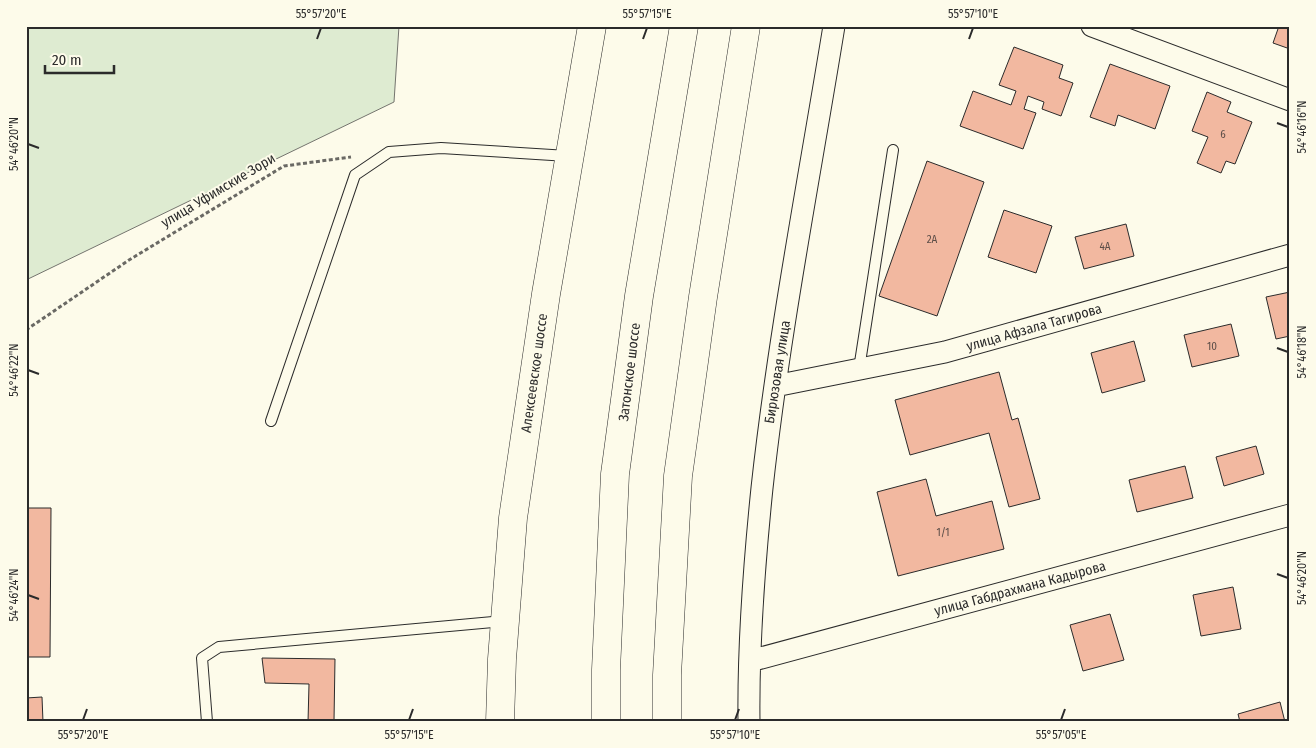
<svg xmlns="http://www.w3.org/2000/svg" width="1316" height="748" viewBox="0 0 1316 748" font-family="'Fira Sans Condensed',sans-serif">
<rect width="100%" height="100%" fill="#fdfbea"/>
<!-- green -->
<path fill="#deebd1" stroke="#74746e" d="M26 26H399L394 102 26 280Z"/>
<!-- building -->
<path fill="#f2b8a0" stroke="#2b2b2b" d="M1279 26H1290V49L1273 43Z
M1014 47 1063 65 1059 78 1073 83 1061 116 1042 109 1044 102 1028 96 1024 109 1036 113 1023 149 960 126 973 91 1011 105 1016 91 999 85Z
M1110 64 1170 86 1155 129 1118 115 1115 126 1090 117Z
M1207 92 1231 102 1227 112 1252 122 1235 164 1226 161 1221 173 1197 163 1208 137 1192 131Z
M927 161 984 182 937 316 879 296Z
M1004 210 1052 226 1036 273 988 257Z
M1126 224 1134 256 1084 269 1075 237Z
M1290 292V336L1276 339 1266 297Z
M1231 324 1239 356 1192 367 1184 335Z
M1134 341 1145 381 1102 393 1091 353Z
M999 372 1012 420 1018 418 1040 499 1009 507 989 433 910 455 895 400Z
M1256 446 1264 474 1224 486 1216 457Z
M1185 466 1193 498 1137 512 1129 480Z
M926 479 936 516 992 501 1004 549 898 576 877 492Z
M26 508H51L50 657H26Z
M1233 587 1241 629 1201 636 1193 595Z
M1110 614 1124 660 1083 671 1070 625Z
M262 658 335 659 334 721 308 722 309 684 265 683Z
M42 697 43 722H26V698Z
M1280 702 1285 722H1240L1238 714Z"/>
<g fill="none" stroke-linecap="round" stroke-linejoin="round">
<!-- lane casing -->
<g stroke="#2b2b2b" stroke-width="12">
<path id="lane" d="M859 369 893 150
M271 421 355 175 389 152 441 148 568 156
M207 722 202 658 219 647 504 621"/>
</g>
<!-- street casing -->
<g stroke="#2b2b2b" stroke-width="23">
<path id="street" d="M1092 26 1290 100
M775 386 945 352 1290 255
M750 661 1290 515
M749 722C748 644 754 566 762 488 779 333 809 180 834 26"/>
</g>
<!-- secondary casing -->
<g stroke="#2b2b2b" stroke-width="29">
<path id="secondary" d="M500 722 502 659 513 518 546 294 592 26"/>
</g>
<!-- primary casing -->
<g stroke="#2b2b2b" stroke-width="29">
<path id="primary" d="M606 722V670L615 474 639 296 684 26
M667 722V675L678 476 703 297 746 26"/>
</g>
<!-- path -->
<path stroke="#6a6964" stroke-width="3" stroke-dasharray="4 2.5" stroke-linecap="butt" d="M26 330 129 260 284 166 351 157"/>
<!-- lane -->
<use href="#lane" stroke="#fdfbea" stroke-width="10"/>
<!-- street -->
<use href="#street" stroke="#fdfbea" stroke-width="21"/>
<!-- secondary -->
<use href="#secondary" stroke="#fdfbea" stroke-width="28"/>
<!-- primary -->
<use href="#primary" stroke="#fdfbea" stroke-width="28"/>
</g>
<!-- ticks -->
<path fill="none" stroke="#2b2b2b" stroke-width="2" d="M317 39 321 28M643 39 647 28M969 39 973 28M1277 123 1288 127M28 144 39 148M1277 348 1288 352M28 370 39 374M1277 574 1288 578M28 595 39 599M83 720 87 709M409 720 413 709M735 720 739 709M1061 720 1065 709"/>
<g text-anchor="middle" stroke-width="4" stroke-linejoin="round" paint-order="stroke">
<!-- number labels -->
<g font-size="11" fill="#5d4e48">
<text x="1223" y="138">6</text>
<text x="932" y="243">2А</text>
<text x="1105" y="250">4А</text>
<text x="1212" y="350">10</text>
<text x="943" y="536">1/1</text>
</g>
<!-- street labels -->
<g font-size="14" fill="#2b2b2b" stroke="#fdfbea">
<text transform="translate(218 190) rotate(-31)" y="5">улица Уфимские Зори</text>
<text transform="translate(1034 327) rotate(-16)" y="5">улица Афзала Тагирова</text>
<text transform="translate(629 372) rotate(-83)" y="5">Затонское шоссе</text>
<text transform="translate(777 372) rotate(-81)" y="5">Бирюзовая улица</text>
<text transform="translate(534 373) rotate(-82)" y="5">Алексеевское шоссе</text>
<text transform="translate(1020 588) rotate(-15)" y="5">улица Габдрахмана Кадырова</text>
</g>
</g>
<!-- border -->
<rect width="1316" height="748" fill="none" stroke="#fdfbea" stroke-width="55"/>
<!-- scale -->
<path d="M45 65v8h69v-8" fill="none" stroke="#2b2b2b" stroke-width="2.5"/>
<text x="52" y="65" font-size="15" fill="#2b2b2b" stroke="#fdfbea" stroke-width="4" paint-order="stroke">20 m</text>
<rect x="28" y="28" width="1260" height="692" fill="none" stroke="#2b2b2b" stroke-width="2"/>
<g font-size="12" text-anchor="middle" fill="#2b2b2b">
<text x="321" y="18">55°57'20"E</text>
<text x="647" y="18">55°57'15"E</text>
<text x="973" y="18">55°57'10"E</text>
<text transform="translate(1302 127) rotate(-90)" y="4">54°46'16"N</text>
<text transform="translate(14 144) rotate(-90)" y="4">54°46'20"N</text>
<text transform="translate(1302 352) rotate(-90)" y="4">54°46'18"N</text>
<text transform="translate(14 370) rotate(-90)" y="4">54°46'22"N</text>
<text transform="translate(1302 578) rotate(-90)" y="4">54°46'20"N</text>
<text transform="translate(14 595) rotate(-90)" y="4">54°46'24"N</text>
<text x="83" y="739">55°57'20"E</text>
<text x="409" y="739">55°57'15"E</text>
<text x="735" y="739">55°57'10"E</text>
<text x="1061" y="739">55°57'05"E</text>
</g>
</svg>
